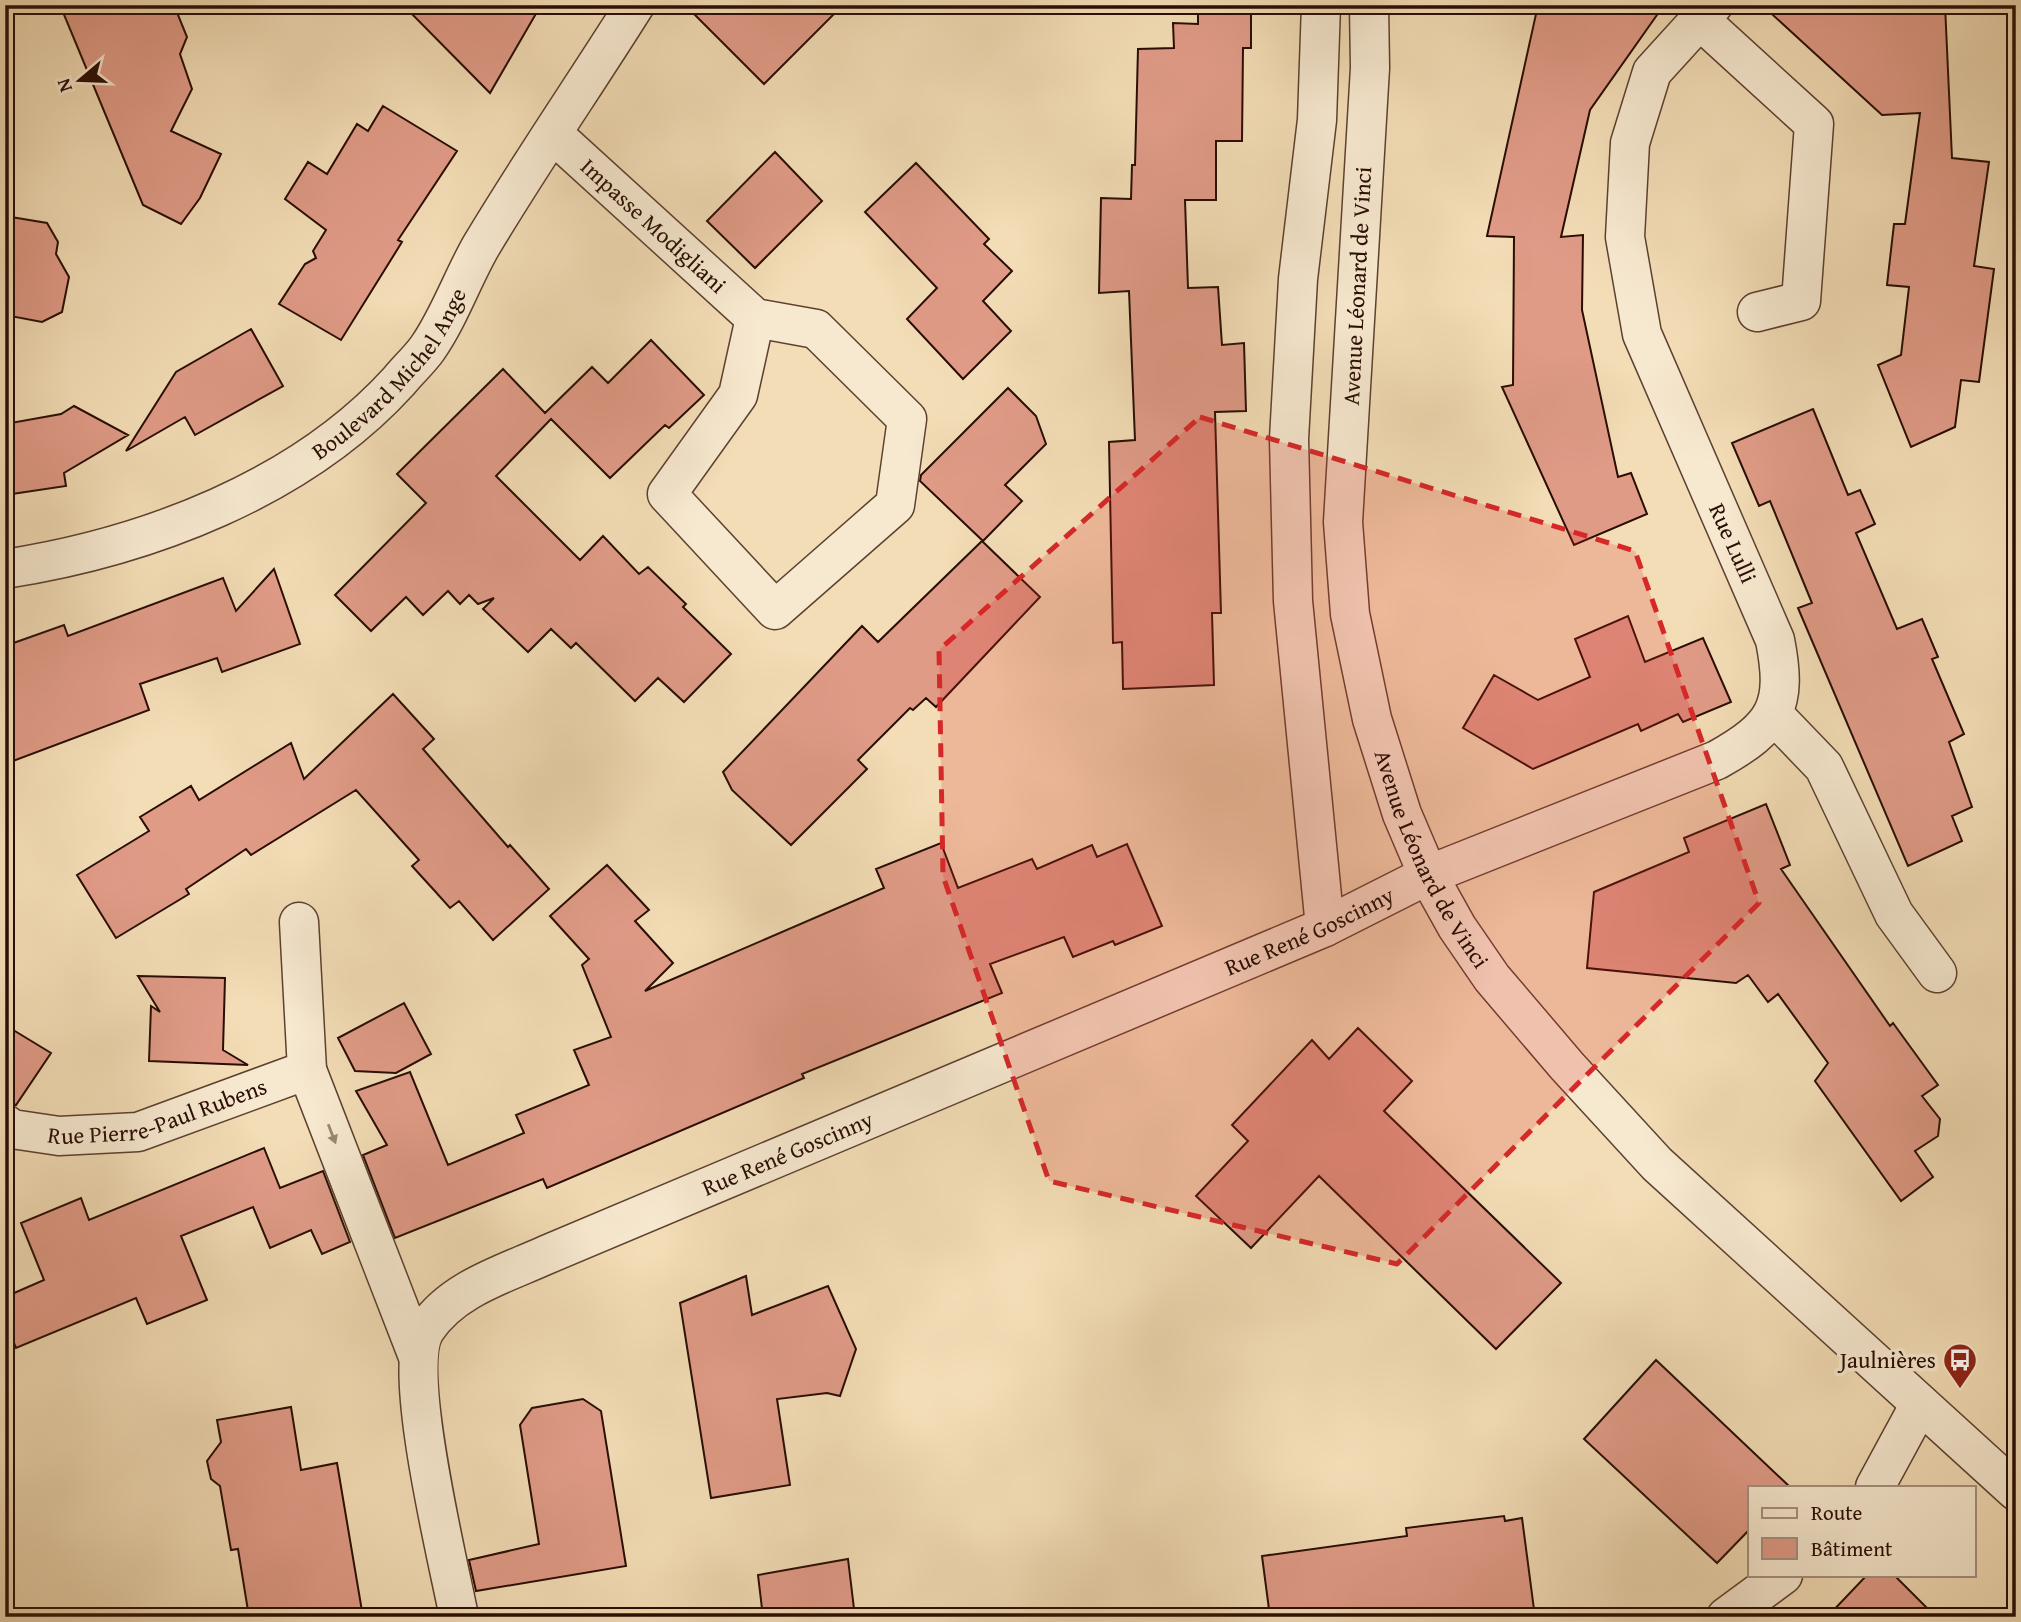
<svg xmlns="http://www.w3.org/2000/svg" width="2021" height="1622" viewBox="0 0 2021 1622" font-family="'Gentium Book Plus',serif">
<rect width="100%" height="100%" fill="#f3ddb6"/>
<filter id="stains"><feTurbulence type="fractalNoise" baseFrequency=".00286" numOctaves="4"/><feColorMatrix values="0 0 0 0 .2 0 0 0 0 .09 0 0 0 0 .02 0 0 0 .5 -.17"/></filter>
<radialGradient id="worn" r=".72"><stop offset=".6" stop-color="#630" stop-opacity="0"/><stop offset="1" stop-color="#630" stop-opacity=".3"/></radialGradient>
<!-- building -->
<path fill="#e09b87" stroke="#290d04" stroke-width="2" d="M60 5H174L187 37 180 54 192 89 171 131 221 154 200 198 181 224 143 205Z
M403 5H541L490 93Z
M685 5H843L764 84Z
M1198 5H1251V48H1243L1242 141H1216V200H1185L1188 288 1218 287 1222 345 1244 343 1246 411 1215 412 1221 613H1212L1214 685 1123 689 1122 642 1113 643 1109 442 1135 440 1129 291 1099 293 1101 198 1131 199 1132 165H1135L1138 49 1174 48 1173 23 1198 24Z
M1538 5H1664L1590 110 1561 237 1583 235 1582 310 1618 477 1631 473 1647 514 1574 545 1502 387 1513 385 1514 237 1487 236Z
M1762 5H1945L1952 158 1989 162 1974 266 1994 269 1979 382 1961 380 1955 427 1911 447 1878 365 1901 355 1909 287 1887 285 1894 224H1905L1920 113 1882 115Z
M383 106 457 151 398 240 402 242 341 340 279 304 305 264 316 258 313 251 326 230 285 199 308 162 327 174 357 124 368 131Z
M775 152 822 201 755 268 707 221Z
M916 163 989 239 984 244 1012 271 983 301 1011 331 963 379 907 319 937 288 865 212Z
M5 216 47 223 58 242 56 254 69 277 62 312 42 322 5 315Z
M251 329 283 386 195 435 185 417 126 451 176 372Z
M651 340 704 395 669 428 665 425 610 478 551 419 496 476 580 560 603 536 639 574 648 567 686 604 683 607 731 654 684 702 658 678 635 701 576 643 571 648 551 629 528 652 483 609 494 598 478 604 469 595 460 604 448 591 423 615 406 597 371 631 335 595 426 503 397 474 503 369 545 413 592 367 608 383Z
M1008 388 1036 416 1046 444 1005 485 1022 501 983 541 920 481 921 475Z
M74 406 128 435 64 473 66 486 5 495V424L61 414Z
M1813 409 1848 495 1860 490 1875 524 1856 533 1897 629 1922 619 1938 657 1932 659 1964 734 1949 742 1972 807 1952 816 1962 841 1908 866 1798 608 1812 603 1770 501 1759 506 1732 443Z
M982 541 1040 597 936 707 926 698 913 710 910 708 858 760 867 769 791 845 732 790 723 772 862 626 878 642Z
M274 569 300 644 222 672 217 658 140 684 149 710 5 764V646L64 625 68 636 223 578 236 611Z
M1628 616 1645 662 1703 638 1731 702 1683 722 1678 714 1641 731 1638 724 1533 769 1463 728 1494 675 1538 700 1590 677 1575 639Z
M393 694 434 739 423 749 508 847 510 845 549 889 493 940 459 901 450 908 433 889 412 866 419 860 356 790 251 855 246 849 186 889 189 894 116 938 77 875 149 831 140 817 191 786 199 800 291 743 304 779Z
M1766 804 1790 865 1781 869 1890 1026 1893 1023 1938 1085 1922 1096 1940 1119 1938 1136 1915 1151 1933 1177 1901 1201 1815 1081 1828 1063 1778 994 1768 1002 1748 975 1736 983 1587 968 1594 892 1689 852 1684 838Z
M941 843 958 888 1032 859 1037 869 1092 845 1097 857 1127 844 1162 926 1115 945 1113 941 1073 957 1064 937 990 964 1002 993 802 1074 804 1078 547 1188 543 1179 395 1238 363 1155 387 1145 356 1091 410 1072 448 1165 524 1133 516 1115 589 1085 574 1050 611 1037 582 965 589 959 550 916 607 865 649 910 635 921 673 963 645 991 884 888 876 869Z
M138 976 225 978 223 1050 248 1065 149 1061 151 1006 160 1012Z
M404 1003 431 1054 396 1073 355 1071 338 1038Z
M5 1025 51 1053 16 1105 5 1102Z
M1358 1028 1412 1081 1384 1111 1561 1283 1496 1349 1319 1176 1251 1248 1196 1196 1248 1141 1232 1125 1312 1040 1329 1059Z
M264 1148 280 1188 323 1171 350 1242 322 1254 311 1230 270 1248 253 1207 181 1236 207 1300 147 1324 136 1298 16 1348 5 1319V1297L44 1280 21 1223 81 1198 89 1220Z
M746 1276 752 1315 828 1286 856 1349 840 1396 827 1393 777 1399 790 1485 711 1498 680 1303Z
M1656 1360 1790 1487H1750V1529L1717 1563 1584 1439Z
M583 1399 601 1411 626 1566 476 1591 469 1560 539 1544 520 1425 532 1408Z
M291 1407 301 1470 337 1463 363 1617H249L238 1549 231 1550 220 1486 211 1479 207 1461 221 1442 217 1420Z
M1504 1516 1505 1521 1522 1518 1535 1617H1270L1262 1556 1407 1536 1406 1528Z
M848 1559 855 1617H763L758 1575Z
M1867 1575H1894L1936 1617H1827Z"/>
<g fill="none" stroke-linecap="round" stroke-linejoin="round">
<!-- minor casing -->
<g stroke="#5c4130" stroke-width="41">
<g id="minor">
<path d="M1321 5 1317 120 1298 279 1289 439 1293 601 1325 927"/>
<path id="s1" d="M1369 5 1370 68 1343 522 1350 614 1372 719 1402 814 1428 875 1457 927 1492 978 1567 1066 1657 1164 2016 1491"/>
<path d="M1700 20 1814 124 1801 301 1757 312"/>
<path id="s2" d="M553 134 755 318 816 329 907 419 895 505 775 610 667 494 738 395 755 318"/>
<path id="s3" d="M5 569C147 547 301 489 399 381 408 370 419 360 427 349 449 318 462 279 481 246 530 164 584 86 635 5"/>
<path d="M1773 714 1824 767 1894 914 1937 973"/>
<path d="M307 1070 417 1354"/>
<path id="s4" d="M5 1124 12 1129 59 1136 138 1132 307 1070 299 922"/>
<path d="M1875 1487 1920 1404"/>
<path id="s5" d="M459 1617C449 1564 400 1368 426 1329 452 1289 504 1274 546 1255L1325 927 1428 875 1717 760C1776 727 1788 706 1775 640L1642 334 1625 237 1630 143 1652 72 1713 5"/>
<path d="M1726 1617 1783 1575"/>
</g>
</g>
<!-- minor -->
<use href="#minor" stroke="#f7e9d0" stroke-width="38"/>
</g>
<!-- one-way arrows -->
<defs><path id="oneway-solid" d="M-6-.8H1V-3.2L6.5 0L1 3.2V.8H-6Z" transform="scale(1.75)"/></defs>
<use fill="#9a8674" href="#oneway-solid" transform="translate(332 1134) rotate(69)"/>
<!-- marked area -->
<path fill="#d62828" fill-opacity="0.2" stroke="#d62828" stroke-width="5" stroke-dasharray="14 9" stroke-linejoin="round" d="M1200 417 1635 551 1759 903 1397 1264 1049 1181 943 876 939 650Z"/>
<!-- icons -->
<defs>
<g id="bus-pin" transform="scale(1.75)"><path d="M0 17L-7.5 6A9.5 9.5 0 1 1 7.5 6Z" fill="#8f2418" stroke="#f7e9d0"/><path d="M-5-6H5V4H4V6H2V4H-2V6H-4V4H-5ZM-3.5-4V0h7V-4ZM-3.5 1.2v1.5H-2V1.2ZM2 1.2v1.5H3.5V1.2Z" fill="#fff"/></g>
</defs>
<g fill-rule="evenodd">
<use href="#bus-pin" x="1960" y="1360"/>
</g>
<g text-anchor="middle" stroke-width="7" stroke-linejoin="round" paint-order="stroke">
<!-- street labels -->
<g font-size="23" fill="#290d04" stroke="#f7e9d0">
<text dy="8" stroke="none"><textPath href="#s2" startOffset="136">Impasse Modigliani</textPath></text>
<text transform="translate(1357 286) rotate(-87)" y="8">Avenue Léonard de Vinci</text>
<text dy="8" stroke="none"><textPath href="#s3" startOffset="444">Boulevard Michel Ange</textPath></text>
<text transform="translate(1733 543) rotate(66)" y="8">Rue Lulli</text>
<text dy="8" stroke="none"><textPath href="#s1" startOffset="870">Avenue Léonard de Vinci</textPath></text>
<text dy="8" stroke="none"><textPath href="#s5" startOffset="1265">Rue René Goscinny</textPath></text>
<text dy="8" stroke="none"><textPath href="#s4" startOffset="158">Rue Pierre-Paul Rubens</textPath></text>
<text dy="8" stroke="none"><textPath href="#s5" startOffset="698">Rue René Goscinny</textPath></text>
</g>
<!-- poi labels -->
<g font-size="23" fill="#290d04" stroke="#f7e9d0" text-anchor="end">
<text x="1936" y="1368">Jaulnières</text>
</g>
</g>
<!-- margin -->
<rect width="2021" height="1622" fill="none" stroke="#f3ddb6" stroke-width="28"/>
<rect x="7" y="7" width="2007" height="1608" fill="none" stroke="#290d04" stroke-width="3.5"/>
<rect x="14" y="14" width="1993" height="1594" fill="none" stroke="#290d04" stroke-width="2"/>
<!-- legend -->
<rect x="1748" y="1486" width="228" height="91" fill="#f7e9d0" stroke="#a5917e" stroke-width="2"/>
<rect x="1762" y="1508" width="35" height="10" fill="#f7e9d0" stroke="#a5917e" stroke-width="2"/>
<text x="1811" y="1520" font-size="21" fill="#290d04">Route</text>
<rect x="1762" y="1538" width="35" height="21" fill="#e09b87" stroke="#a5917e" stroke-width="2"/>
<text x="1811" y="1556" font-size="21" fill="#290d04">Bâtiment</text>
<!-- north arrow -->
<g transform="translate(80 80) rotate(251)" stroke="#f7e9d0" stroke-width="5" paint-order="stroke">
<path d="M0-5L12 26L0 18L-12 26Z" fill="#290d04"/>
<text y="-10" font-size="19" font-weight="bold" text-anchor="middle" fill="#290d04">N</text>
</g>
<rect width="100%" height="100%" filter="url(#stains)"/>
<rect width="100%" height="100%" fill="url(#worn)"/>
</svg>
